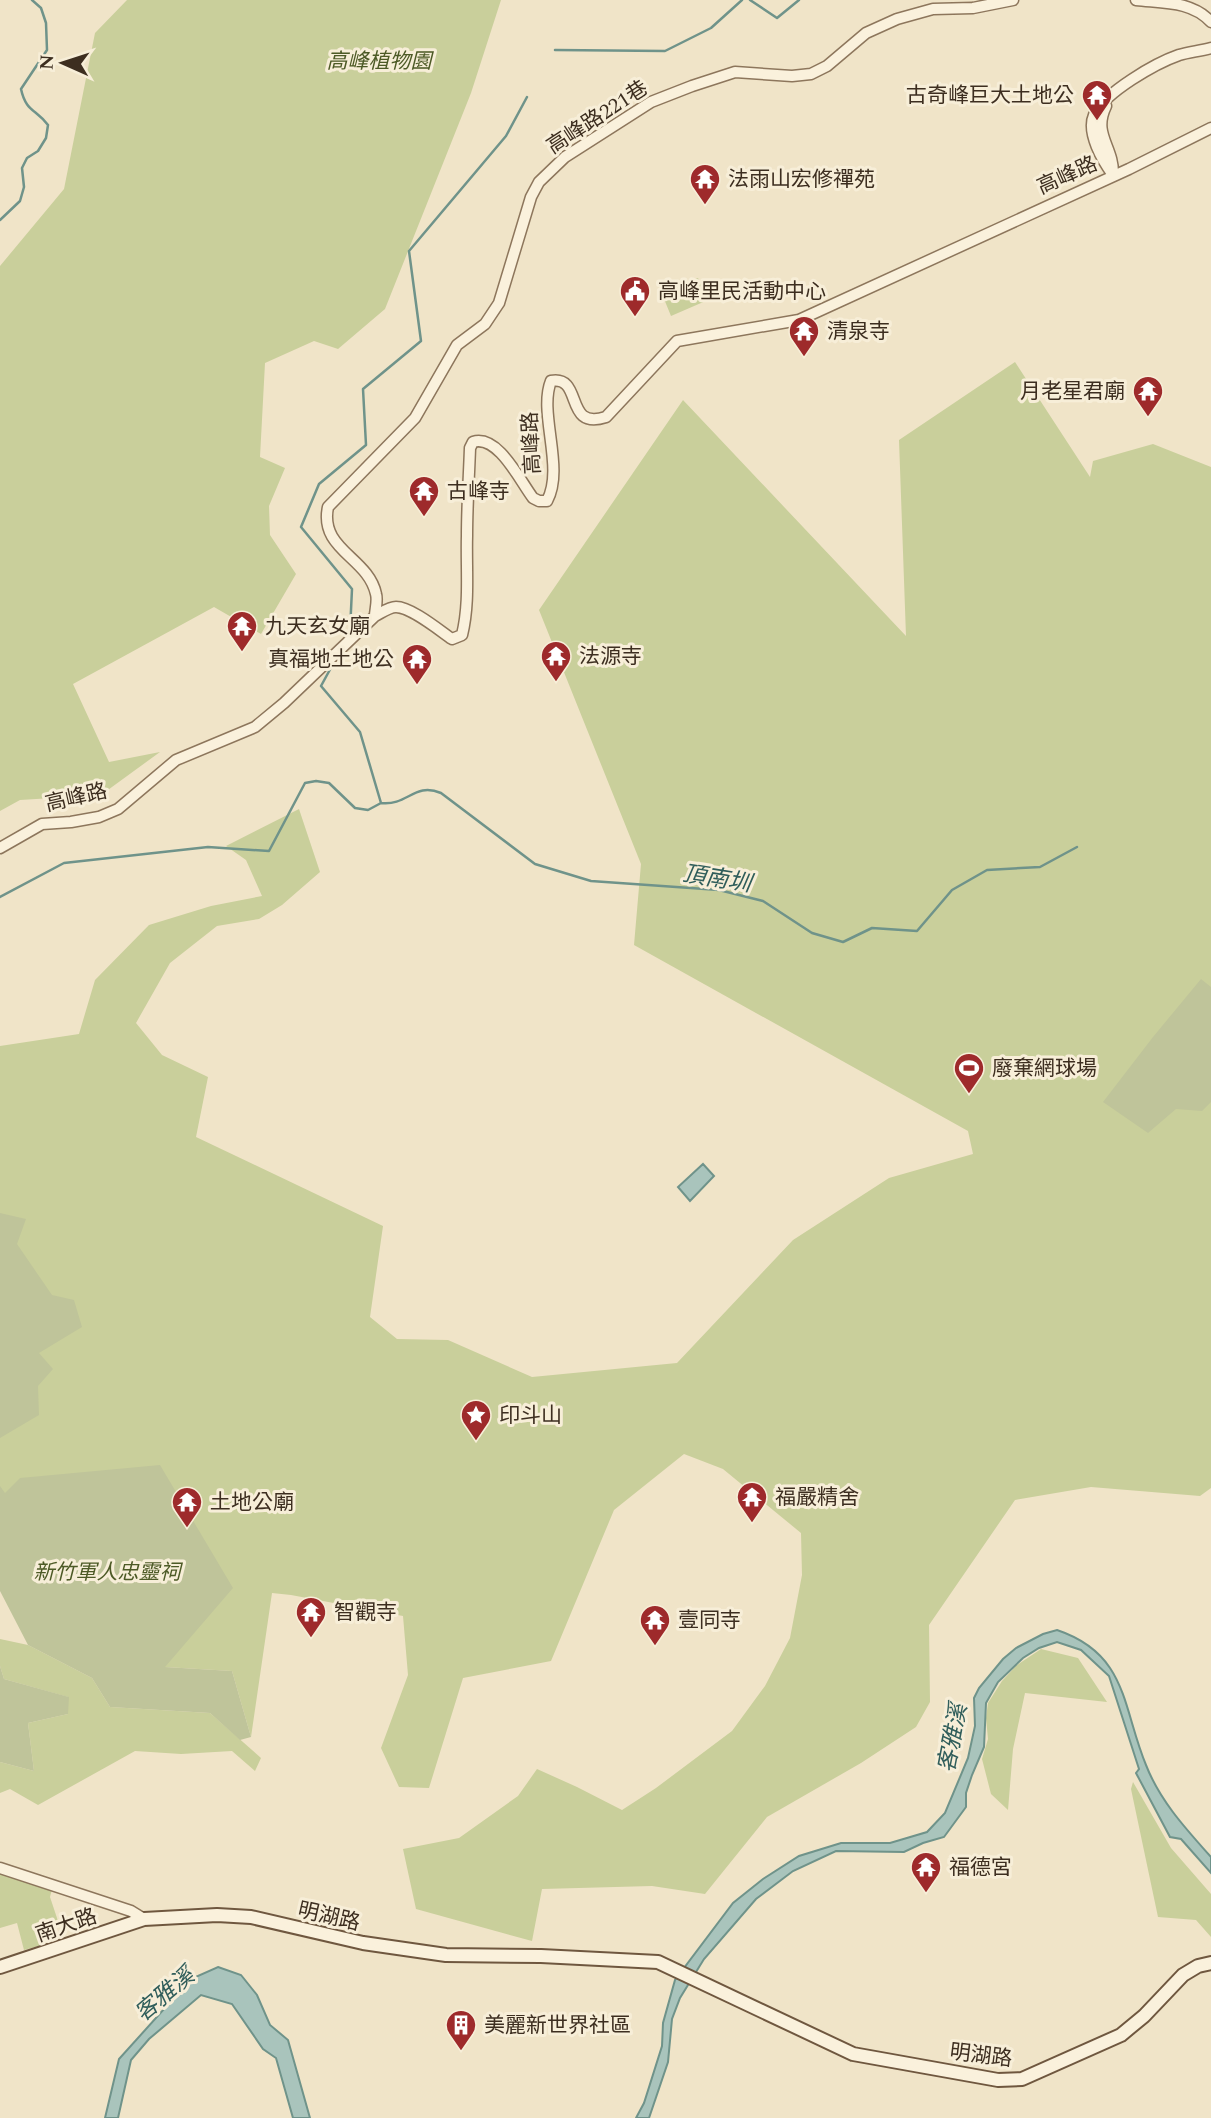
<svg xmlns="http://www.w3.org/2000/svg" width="1211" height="2118" viewBox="0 0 1211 2118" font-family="Spectral,'Noto Sans TC',serif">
<rect width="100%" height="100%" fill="#f0e4c8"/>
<!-- green -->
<path fill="#c9cf9b" d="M127 0H501L471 93 385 309 338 349 314 341 265 363 260 457 285 468 269 506 270 535 296 574 261 634 214 607 73 684 109 762 160 752 101 795 20 800 0 811V266L64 189 95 33Z
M698 278 708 300 671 316 662 294Z
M1015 362 1090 477 1093 461 1153 444 1211 467V1488L1200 1496 1091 1487 1015 1500 929 1625 930 1702 916 1727 861 1763 767 1817 705 1894 652 1886 542 1889 532 1941 416 1909 403 1849 459 1838 518 1796 537 1769 577 1787 622 1810 656 1788 732 1731 765 1686 790 1638 802 1575 801 1533 723 1469 684 1454 614 1510 551 1661 463 1678 429 1788 399 1787 381 1748 408 1675 403 1616 291 1595 272 1593 251 1737 232 1671 165 1667 0 1497V1046L79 1034 95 980 149 925 211 906 262 896 246 860 226 846 299 809 320 872 282 905 259 919 217 926 170 963 136 1023 162 1055 208 1077 196 1137 383 1226 370 1317 397 1339 448 1340 532 1377 677 1363 793 1240 889 1178 973 1154 968 1131 634 945 641 864 539 610 683 400 906 636 899 440Z
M0 1639 28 1645 92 1678 110 1707 210 1713 261 1758 255 1771 232 1751 181 1754 135 1751 38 1805 10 1789 0 1793V1762L34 1771 28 1723 68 1714V1697L4 1679 0 1666Z
M1041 1649 1078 1658 1107 1702 1025 1693 1013 1749 1008 1810 991 1794 982 1759 988 1739 986 1718 988 1703 1002 1681 1017 1665Z
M1133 1782 1171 1848 1211 1894V1937L1196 1920 1158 1917 1131 1789Z
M0 1872 52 1889 50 1897 59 1924 55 1929H51L45 1939 46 1944 24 1950 17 1923 0 1928Z"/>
<!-- cemetery -->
<path fill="#bfc49a" d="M1201 979 1211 987V1102L1202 1111 1176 1109 1148 1133 1103 1102 1153 1037Z
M0 1213 26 1219 17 1244 52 1295 74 1300 82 1327 39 1353 53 1369 38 1386 39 1415 0 1438Z
M160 1465 233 1588 165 1667 232 1671 251 1737 240 1740 210 1713 110 1707 92 1678 28 1645 0 1591V1486L5 1493 20 1478Z
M0 1666 4 1679 69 1697 68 1714 28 1723 34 1771 0 1762Z"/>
<!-- water -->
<path fill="#a9c4bc" stroke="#6f938a" stroke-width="2" d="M703 1164 714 1176 690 1201 678 1187Z
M1057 1630C1128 1654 1122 1707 1146 1765 1160 1801 1186 1829 1211 1857V1873L1181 1839 1170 1837 1136 1773 1139 1769 1109 1676 1081 1650 1057 1642 1039 1648 1023 1658 998 1682 986 1703 984 1747 972 1775 966 1793V1807L944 1837 923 1843 904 1852 836 1851 793 1871 756 1899 704 1959 680 1998 672 2019 668 2062 649 2118H636L644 2103 662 2046 663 2023 675 1980 733 1903 763 1879 799 1856 841 1843H890L927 1832 945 1813 968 1758 975 1726 974 1698 979 1688 1003 1659 1016 1648 1043 1634Z
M218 1967 241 1975 257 1995 270 2025 288 2040 310 2118H293L276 2058 263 2049 232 2004 201 1995 149 2039 131 2060 118 2118H105L119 2059 174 1998 182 1983Z"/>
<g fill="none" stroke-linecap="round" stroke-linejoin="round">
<!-- stream -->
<path stroke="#6f938a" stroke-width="2.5" d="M750 0 777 18 799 0
M555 50 665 51 711 28 742 0
M0 220 20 201 24 187 22 168 27 158 38 151 46 138 48 125C36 109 26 112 21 89L47 50 46 23 41 8 32 0
M350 631 352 589 301 527 319 484 366 445 363 389 421 341 409 251 506 136 527 97
M381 803C408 806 414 782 441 793L535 864 591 881 719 890 763 901 812 933 843 942 872 928 917 931 952 890 987 870 1040 867 1077 847
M0 897 64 863 208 847 269 851 305 783 316 781 329 783 355 808 368 810 381 803 360 732 321 686 333 664"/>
<!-- minor casing -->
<g stroke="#8d765c" stroke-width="13">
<path id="minor" d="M1136 0C1163 3 1192 1 1211 22
M1106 106C1092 135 1114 146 1113 175
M1113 175C1103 161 1086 133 1094 115 1105 92 1156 63 1179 55 1189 52 1200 51 1211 48
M375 616C375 610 378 601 376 594 368 557 319 550 328 507L415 418 457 345 485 324 499 303 531 197 539 182 565 157 651 102 692 86 735 72 792 76 811 74 827 66 866 33 897 19 933 9 973 8 1013 0
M0 848 42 824 71 822 99 817 118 809 176 760 255 727 284 703 375 616C381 613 389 607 396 607 411 607 439 630 452 639L462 635C470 602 466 569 467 536 467 506 469 477 470 448L473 442C498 434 520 481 533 498L539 501H547C565 468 538 413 551 381 584 375 563 431 606 417L677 341 799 320 1129 169 1211 128
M0 1868 131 1911 144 1919"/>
</g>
<!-- secondary casing -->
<g stroke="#6f573f" stroke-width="16">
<path id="secondary" d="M0 1967 144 1919 217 1915 251 1917 363 1943 446 1955 541 1956 658 1962 853 2054 998 2080 1022 2079 1121 2035 1144 2016 1183 1975 1198 1966 1211 1963"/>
</g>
<!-- minor -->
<use href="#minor" stroke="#faf1dc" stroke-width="10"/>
<!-- secondary -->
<use href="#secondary" stroke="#faf1dc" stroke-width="12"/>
</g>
<!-- icons -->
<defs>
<g id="temple-pin" transform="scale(1.575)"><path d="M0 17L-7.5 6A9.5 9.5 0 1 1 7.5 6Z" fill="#9e2a2b" stroke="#f7eed8"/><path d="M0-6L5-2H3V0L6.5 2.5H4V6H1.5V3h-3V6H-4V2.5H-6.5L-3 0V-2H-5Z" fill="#fff"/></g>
<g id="civic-pin" transform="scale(1.575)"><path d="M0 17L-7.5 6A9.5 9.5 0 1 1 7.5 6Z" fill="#9e2a2b" stroke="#f7eed8"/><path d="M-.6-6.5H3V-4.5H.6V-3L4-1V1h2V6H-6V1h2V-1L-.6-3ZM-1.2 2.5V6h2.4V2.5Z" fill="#fff"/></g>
<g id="stadium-pin" transform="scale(1.575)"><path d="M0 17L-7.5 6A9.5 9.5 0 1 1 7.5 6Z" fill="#9e2a2b" stroke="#f7eed8"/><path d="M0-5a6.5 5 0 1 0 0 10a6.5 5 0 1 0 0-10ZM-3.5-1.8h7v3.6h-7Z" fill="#fff"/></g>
<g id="sight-pin" transform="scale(1.575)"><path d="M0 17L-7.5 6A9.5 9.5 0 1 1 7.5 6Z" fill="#9e2a2b" stroke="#f7eed8"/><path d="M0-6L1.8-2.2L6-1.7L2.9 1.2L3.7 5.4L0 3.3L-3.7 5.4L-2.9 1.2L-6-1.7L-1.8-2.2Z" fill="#fff"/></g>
<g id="building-pin" transform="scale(1.575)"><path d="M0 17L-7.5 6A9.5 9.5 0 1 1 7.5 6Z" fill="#9e2a2b" stroke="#f7eed8"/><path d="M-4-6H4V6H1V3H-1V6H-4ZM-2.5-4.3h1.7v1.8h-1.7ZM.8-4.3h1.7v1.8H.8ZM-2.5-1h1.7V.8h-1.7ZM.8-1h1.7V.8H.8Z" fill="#fff"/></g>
</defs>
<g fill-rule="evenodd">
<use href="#temple-pin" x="1097" y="95"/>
<use href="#temple-pin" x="705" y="179"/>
<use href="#civic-pin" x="635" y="291"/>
<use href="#temple-pin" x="804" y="331"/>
<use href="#temple-pin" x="1148" y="391"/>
<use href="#temple-pin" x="424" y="491"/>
<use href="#temple-pin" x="242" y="626"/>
<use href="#temple-pin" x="556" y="656"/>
<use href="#temple-pin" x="417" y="659"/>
<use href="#stadium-pin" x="969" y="1068"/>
<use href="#sight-pin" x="476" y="1415"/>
<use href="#temple-pin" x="752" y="1497"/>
<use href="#temple-pin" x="187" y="1502"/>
<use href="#temple-pin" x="311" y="1612"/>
<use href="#temple-pin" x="655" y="1620"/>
<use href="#temple-pin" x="926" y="1867"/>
<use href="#building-pin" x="461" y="2025"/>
</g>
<g text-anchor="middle" stroke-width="6" stroke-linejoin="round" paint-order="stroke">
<!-- park labels -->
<g font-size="21" font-style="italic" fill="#4d5a26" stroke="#f7eed8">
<text x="379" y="68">高峰植物園</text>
<text x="107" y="1579">新竹軍人忠靈祠</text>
</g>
<!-- poi labels -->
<g font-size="21" fill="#3d2e20" stroke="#f7eed8" text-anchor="start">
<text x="1074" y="102" text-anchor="end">古奇峰巨大土地公</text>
<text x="728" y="186">法雨山宏修禪苑</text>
<text x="658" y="298">高峰里民活動中心</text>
<text x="827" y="338">清泉寺</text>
<text x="1125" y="398" text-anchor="end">月老星君廟</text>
<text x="447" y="498">古峰寺</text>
<text x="265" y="633">九天玄女廟</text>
<text x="579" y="663">法源寺</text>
<text x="394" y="666" text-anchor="end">真福地土地公</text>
<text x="992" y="1075">廢棄網球場</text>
<text x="499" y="1422">印斗山</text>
<text x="775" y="1504">福嚴精舍</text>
<text x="210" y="1509">土地公廟</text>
<text x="334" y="1619">智觀寺</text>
<text x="678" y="1627">壹同寺</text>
<text x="949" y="1874">福德宮</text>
<text x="484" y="2032">美麗新世界社區</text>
</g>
<!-- street labels -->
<g font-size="21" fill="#3d2e20" stroke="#f7eed8">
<text transform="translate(597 117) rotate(-33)" y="7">高峰路221巷</text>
<text transform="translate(1067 175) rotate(-24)" y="7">高峰路</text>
<text transform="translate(531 443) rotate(-93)" y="7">高峰路</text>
<text transform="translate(76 797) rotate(-13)" y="7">高峰路</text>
<text transform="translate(329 1916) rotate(13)" y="7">明湖路</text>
<text transform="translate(66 1925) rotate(-19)" y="7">南大路</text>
<text transform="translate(981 2055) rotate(7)" y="7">明湖路</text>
</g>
<!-- water labels -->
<g font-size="23" font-style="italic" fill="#2f5d5a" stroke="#f7eed8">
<text transform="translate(717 878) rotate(9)" y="8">頂南圳</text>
<text transform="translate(952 1738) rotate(-79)" y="8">客雅溪</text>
<text transform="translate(164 1994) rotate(-40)" y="8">客雅溪</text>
</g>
</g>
<!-- north arrow -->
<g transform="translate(63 63) rotate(273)" stroke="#f7eed8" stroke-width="5" paint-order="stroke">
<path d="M0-5L12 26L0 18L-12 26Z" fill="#3d2e20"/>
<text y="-10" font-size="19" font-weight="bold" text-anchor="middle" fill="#3d2e20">N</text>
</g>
</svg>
